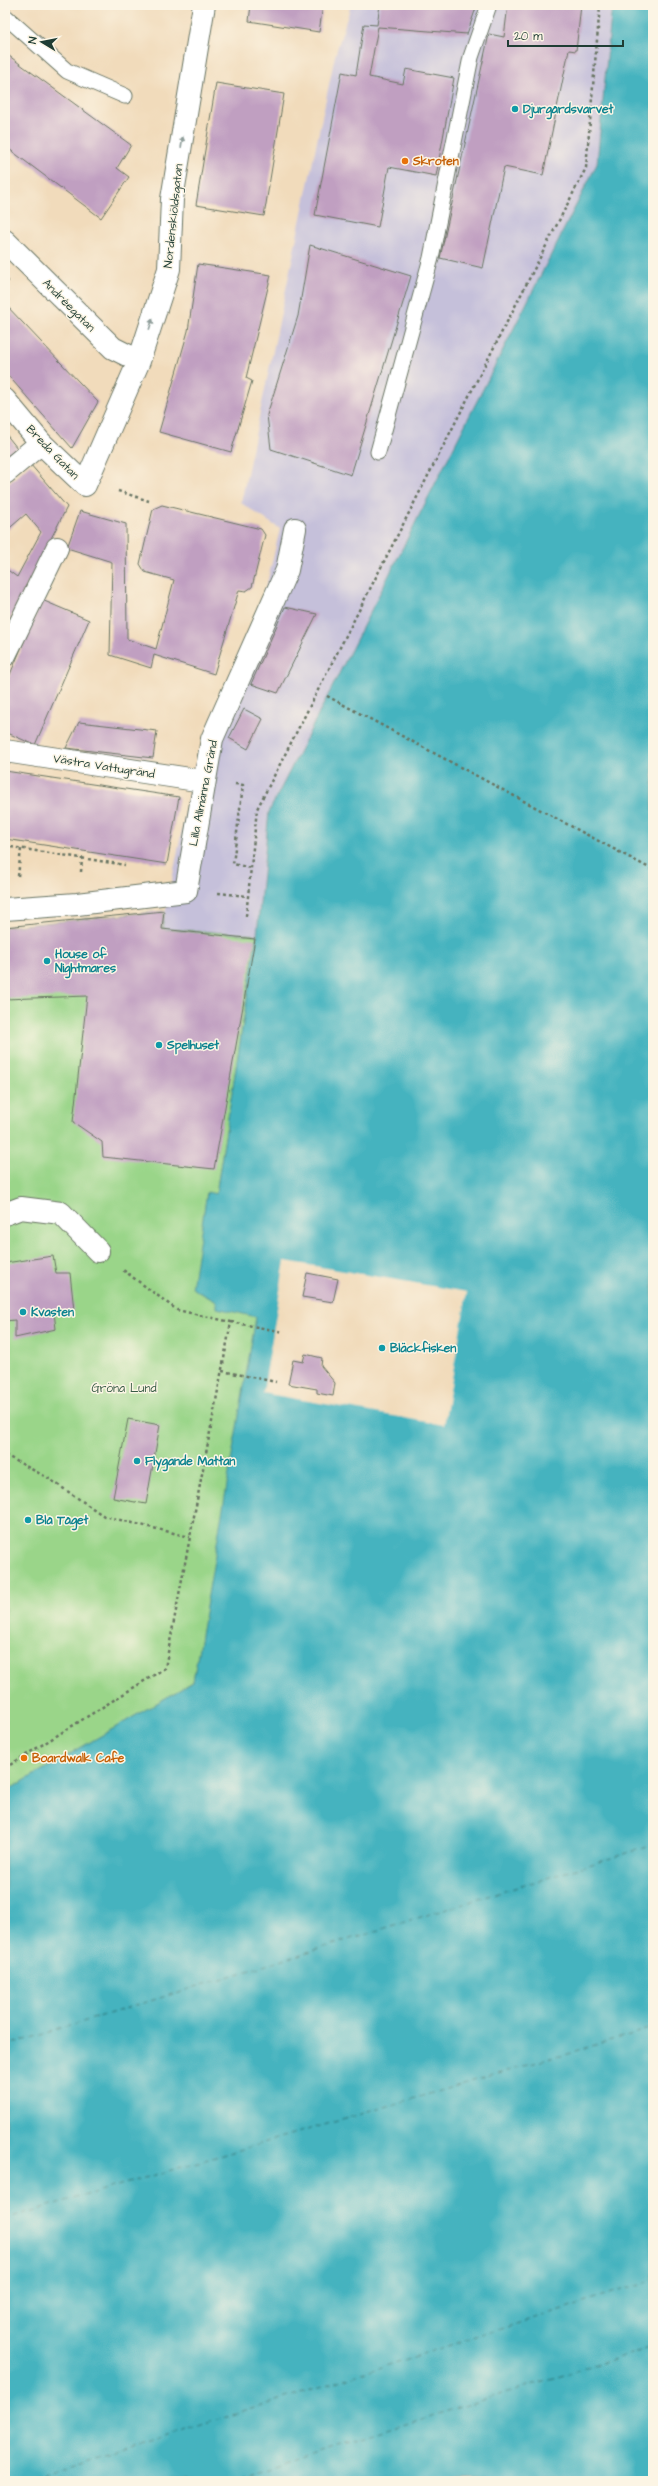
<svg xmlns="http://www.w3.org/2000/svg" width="658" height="2486" viewBox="0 0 658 2486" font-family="'Architects Daughter',sans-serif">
<rect width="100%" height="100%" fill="#fcf5e5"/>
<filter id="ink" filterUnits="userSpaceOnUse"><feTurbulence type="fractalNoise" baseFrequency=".025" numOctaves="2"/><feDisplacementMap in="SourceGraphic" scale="8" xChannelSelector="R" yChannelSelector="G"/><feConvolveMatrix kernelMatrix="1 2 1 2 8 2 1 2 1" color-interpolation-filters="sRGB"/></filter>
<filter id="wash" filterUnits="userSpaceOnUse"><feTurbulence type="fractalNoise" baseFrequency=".012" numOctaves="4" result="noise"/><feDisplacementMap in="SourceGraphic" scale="16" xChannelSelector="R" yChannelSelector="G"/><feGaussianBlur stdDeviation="0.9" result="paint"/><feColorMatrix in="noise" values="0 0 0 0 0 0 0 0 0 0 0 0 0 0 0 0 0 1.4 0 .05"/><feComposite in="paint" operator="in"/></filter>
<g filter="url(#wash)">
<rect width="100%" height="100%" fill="#f1dbbb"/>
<!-- industrial -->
<path fill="#c5c0da" d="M351 5H612L597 164 269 812 257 935 162 929 195 766 242 688 280 529 241 503 335 56Z"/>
<!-- green -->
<path fill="#9ad589" stroke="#5c895e" d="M164 911 163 929 257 935 216 1194 207 1193 193 1288 217 1302 275 1322 243 1400 193 1682 5 1792V927Z"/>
<!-- water -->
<path fill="#44b3bf" stroke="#32787a" d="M612 5H653V2481H5V1792L193 1682 256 1317 217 1308V1302L192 1288 207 1192 216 1194 257 935 269 812 597 164Z"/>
<!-- pier -->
<path fill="#f1dbbb" d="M285 1261 467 1292 444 1425 263 1393Z"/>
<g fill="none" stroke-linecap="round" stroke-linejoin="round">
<!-- ferry -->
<path stroke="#2a605e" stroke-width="1" stroke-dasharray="5 4" stroke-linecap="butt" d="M5 2046 653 1845
M5 2219 653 2028
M27 2481 653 2280
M223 2481 653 2347"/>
</g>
<g id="blocks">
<!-- building -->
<path fill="#c09fc1" d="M251 5H323L319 32 249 21Z
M380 5H477L467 34 378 27 369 77 403 84 406 69 454 78 436 176 389 167 378 227 315 215 342 72 356 75 364 24 377 25Z
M508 5H581L576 51 569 50 543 175 504 167 483 268 440 258 489 34 504 37Z
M5 53 131 145 117 168 129 177 101 218 5 146Z
M216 83 284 94 264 216 196 205Z
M310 245 411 276 351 475 271 449 267 415 298 316Z
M198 264 271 275 246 378 252 381 231 452 159 432 188 331Z
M5 277 9 281 5 285Z
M5 304 98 402 72 448 5 372Z
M5 433 17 448 5 458Z
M30 464 67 507 5 629V568L17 577 41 532 26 514 5 532V487Z
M162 505 261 529 265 535 252 587 246 591 239 590 214 674 154 655 151 668 110 655 112 562 67 548 80 511 126 524 127 639 156 649 174 580 145 572 140 564 153 509Z
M42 600 89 620 35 745 5 732V686Z
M285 607 317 614 278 693 251 684Z
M244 709 263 719 248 749 229 738Z
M79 722 157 731 153 758 66 748Z
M5 771 179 797 167 864 5 839Z
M164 911 162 929 255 939 214 1169 103 1157 102 1142 73 1122 87 996 5 999V927Z
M53 1256 56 1273H70L74 1310 54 1312 56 1329 15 1338V1320L5 1321V1263Z
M307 1273 338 1279 333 1302 302 1297Z
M305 1354 322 1358 321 1366 335 1383 333 1396 317 1393V1389L288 1384 293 1360 303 1362Z
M128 1419 160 1425 146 1504 113 1498Z"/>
</g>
</g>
<g filter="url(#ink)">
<use href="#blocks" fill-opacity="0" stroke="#687463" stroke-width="1"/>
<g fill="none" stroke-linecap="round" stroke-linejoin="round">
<!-- lane casing -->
<g stroke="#687463" stroke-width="17">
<path id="lane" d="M5 16 67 71 125 96
M378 452 431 258 471 57 489 5"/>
</g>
<!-- street casing -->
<g stroke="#687463" stroke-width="24">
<path id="street" d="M5 241 113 348 139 361
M5 400 41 443 85 485 139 361 169 269 172 199 204 5
M5 473 41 443
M5 655 57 548
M5 751 203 781
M5 909 77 904 186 891 212 739 287 570 295 529
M5 1214 21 1208 61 1213 98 1251"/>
</g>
<!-- path -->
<path stroke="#687463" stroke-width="2.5" stroke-dasharray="3 3" stroke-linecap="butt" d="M118 491 149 501
M327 696 653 870
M235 784 243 785 233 864 251 868
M5 846 125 865
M81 872 82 858
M18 876 21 849
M218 893 247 896
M246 916 257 809 586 168 600 5
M231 1322 284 1332
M222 1371 276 1382
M5 1455 48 1478 104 1516 190 1537
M5 1768 165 1668 231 1322 177 1310 123 1270"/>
<!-- lane -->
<use href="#lane" stroke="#fff" stroke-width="15"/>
<!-- street -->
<use href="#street" stroke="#fff" stroke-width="22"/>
</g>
<!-- one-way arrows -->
<defs><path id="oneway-solid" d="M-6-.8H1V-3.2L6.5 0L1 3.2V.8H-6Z"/></defs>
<g fill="#8f9e9a">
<use href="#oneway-solid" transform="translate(182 142) rotate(-81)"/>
<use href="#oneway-solid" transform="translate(151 324) rotate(-72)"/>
</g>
</g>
<!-- markers -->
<g fill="#0f9aa8" stroke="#fcf5e5" stroke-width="1.5">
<circle cx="515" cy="109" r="4"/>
<circle cx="47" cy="961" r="4"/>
<circle cx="159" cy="1045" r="4"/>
<circle cx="23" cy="1312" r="4"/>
<circle cx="382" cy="1348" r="4"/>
<circle cx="137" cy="1461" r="4"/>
<circle cx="28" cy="1520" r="4"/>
</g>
<g fill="#e8710a" stroke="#fcf5e5" stroke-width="1.5">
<circle cx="405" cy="161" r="4"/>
<circle cx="24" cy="1758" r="4"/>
</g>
<g text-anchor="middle" stroke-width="3" stroke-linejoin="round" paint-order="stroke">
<!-- culture labels -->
<g font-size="12" font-weight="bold" fill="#0d838f" stroke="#fcf5e5" text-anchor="start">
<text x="523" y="113">Djurgårdsvarvet</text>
<text x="55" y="958">House of<tspan x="55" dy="14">Nightmares</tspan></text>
<text x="167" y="1049">Spelhuset</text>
<text x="31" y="1316">Kvasten</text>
<text x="390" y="1352">Bläckfisken</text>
<text x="145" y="1465">Flygande Mattan</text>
<text x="36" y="1524">Blå Tåget</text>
</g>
<!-- food labels -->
<g font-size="12" font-weight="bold" fill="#c56008" stroke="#fcf5e5" text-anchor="start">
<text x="413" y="165">Skroten</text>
<text x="32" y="1762">Boardwalk Cafe</text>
</g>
<!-- street labels -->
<g font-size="12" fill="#1f3d34" stroke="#fcf5e5">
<text transform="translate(173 216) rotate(-84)" y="4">Nordenskiöldsgatan</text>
<text transform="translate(69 305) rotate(45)" y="4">Andréegatan</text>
<text transform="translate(53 452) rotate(46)" y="4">Breda Gatan</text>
<text transform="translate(104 766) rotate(9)" y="4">Västra Vattugränd</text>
<text transform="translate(203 793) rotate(-79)" y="4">Lilla Allmänna Gränd</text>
</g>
<!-- park labels -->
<g font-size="12" fill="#385b45" stroke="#fcf5e5">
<text x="124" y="1392">Gröna Lund</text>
</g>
</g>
<!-- margin -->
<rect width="658" height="2486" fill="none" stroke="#fcf5e5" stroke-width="20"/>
<!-- north arrow -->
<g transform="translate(42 42) rotate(280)" stroke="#fcf5e5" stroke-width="3" paint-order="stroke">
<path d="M0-3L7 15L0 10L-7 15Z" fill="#1f3d34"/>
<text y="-6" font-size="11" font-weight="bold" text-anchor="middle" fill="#1f3d34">N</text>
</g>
<!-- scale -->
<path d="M508 40v6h115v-6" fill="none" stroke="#1f3d34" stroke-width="2"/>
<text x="514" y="40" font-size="12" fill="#1f3d34" stroke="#fcf5e5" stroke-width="3" paint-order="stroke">20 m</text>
</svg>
